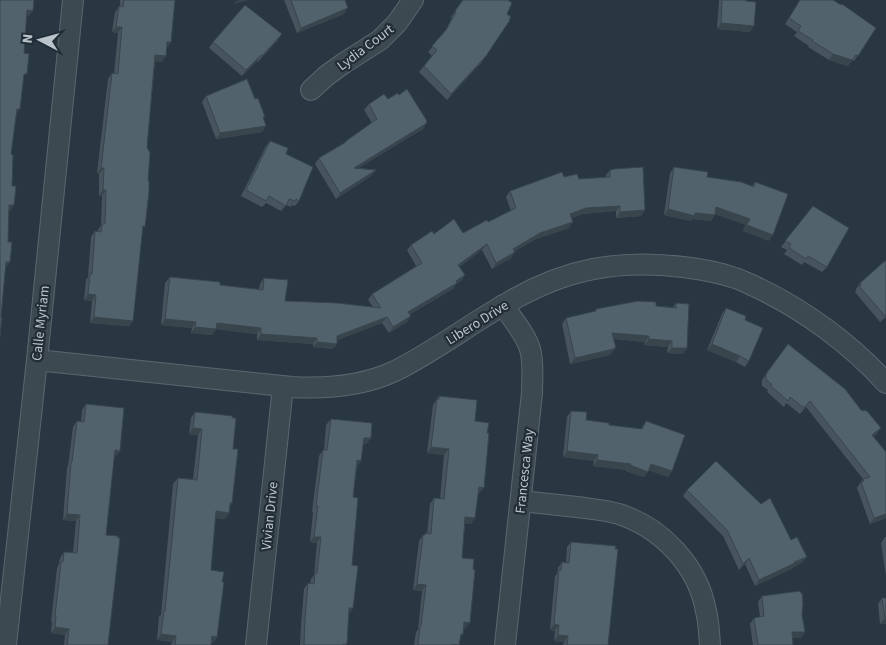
<svg xmlns="http://www.w3.org/2000/svg" width="886" height="645" viewBox="0 0 886 645" font-family="'Source Sans 3',sans-serif">
<rect width="100%" height="100%" fill="#293742"/>
<g fill="none" stroke-linecap="round" stroke-linejoin="round">
<!-- minor casing -->
<g stroke="#5b676f" stroke-width="22">
<path id="minor" d="M311 90 326 76 344 63 380 40 397 23 413 0
M503 305C512 319 525 333 530 349 534 363 532 378 532 393L505 645
M37 360 292 387C327 389 363 386 395 371 435 351 470 324 509 302 565 269 618 259 683 267 700 269 718 272 735 278 742 280 749 284 756 287 803 309 851 344 886 383
M521 501C540 503 558 505 577 507 591 509 605 510 619 514 662 528 698 566 706 611 709 622 709 634 710 645
M6 645 37 360 73 0
M256 645 283 386"/>
</g>
<!-- minor -->
<use href="#minor" stroke="#3d4951" stroke-width="20"/>
</g>
<!-- wall -->
<path fill="#47545d" d="M120 0H175L171 42 167 48 162 62 155 61 147 147 142 231 133 321 129 326 90 323 92 301 84 300 86 280 88 277 91 237 95 231 98 232V230L101 225 102 196H99V174L97 173 108 79 112 73 114 74 118 33 112 32 115 12 120 6Z
M284 0H345L344 14 297 33Z
M463 0 482 62 447 100 419 72 432 56 428 52 444 33 452 18 451 17Z
M719 0H746L750 32 717 29Z
M800 0H833L876 28 854 61 852 60 848 66 829 60 808 47 809 46 794 36 797 32 785 24Z
M278 40 258 62 257 61 242 76 209 48 213 42Z
M206 96 255 99 264 118 262 132 216 139 202 102Z
M388 99 426 122 423 129 358 168 376 170 371 176 336 199 315 164 319 158 344 143 346 141 372 123 364 110 369 104Z
M270 141 286 154 299 201 295 206 292 205 291 207 286 205 281 211 266 203 262 207 241 196 266 146Z
M674 167 707 177 752 186 755 182 769 241 743 231 746 225 715 214 711 221 692 219 691 221 664 215 670 173Z
M610 170 645 210 641 216 616 218V211L582 214 572 218 569 228 536 239 514 251 511 258 492 269 482 250 459 267 465 275 461 281 456 284 453 289 410 314 407 322 389 333 382 323 337 340V344L333 349 313 347V344L257 340V334L216 329 212 335 191 333 192 328 161 325 165 283 170 277 220 285 259 289 260 284 264 278 285 301 373 307 368 300 372 294 416 266 407 250 411 245 434 234 463 233 488 222 511 211 506 197 510 191 564 177 579 179 606 177V175Z
M813 206 827 267 822 272 804 262 802 265 784 254 787 250 781 247Z
M860 283 886 317 880 322 855 292 856 290V289Z
M676 303 683 354 667 353 668 347 644 345 645 342 614 339 612 353 610 355 570 364 562 324 566 318 595 311 596 309 656 306 673 307Z
M726 308 749 361 745 367 736 362 707 350 722 314Z
M788 344 877 434 873 437 886 518 870 524 857 488 863 479 806 407 800 414 786 403 784 407 767 392 768 390 762 386V380Z
M439 396 475 421 480 493H478L471 524 465 523 462 558 465 629 463 628V634L460 637 459 645H414L416 632 418 630 422 591 413 590 419 541 423 535H424L425 533 427 534 430 504 434 498 440 499 444 455 427 453 433 405Z
M86 404 120 451 116 456H114L106 535 108 645H64L65 635 51 633 52 622H51L57 568 59 564 60 558 64 552 73 553 76 521 63 520 67 468 68 466 73 427 77 421 81 422 82 410Z
M571 411 586 420 609 425 641 429 646 421 672 471 668 477 649 470 644 477 626 471V470L593 466 594 461 563 457 567 417Z
M195 412 233 449 232 503 230 506 229 513 225 519 215 518 211 570 217 637 213 643 211 642V645H171L172 642 157 640 159 616 161 615 173 484 178 478 193 479 198 435 189 434 191 418Z
M331 419 371 438 366 444H363L357 467 353 497 352 565 353 608 349 614 346 645H300L301 625 304 589 308 583 310 584 311 579 314 575 317 543 310 542 313 512H312L319 456 323 450H324L326 425Z
M687 490 791 540 803 562 792 568 791 569 755 586 745 564 739 570 723 536 683 496Z
M885 537H886V576L881 543Z
M571 542 608 645H563L564 642 554 641 555 631 550 630 555 576 557 574 558 568 562 562 566 563 567 547Z
M762 596 802 615 805 632 801 638H792L793 645H753L750 624 754 618 760 617 758 602Z
M882 598H886V624H880L878 604Z"/>
<!-- shaded-wall -->
<path fill="#39454c" d="M240 0H249L234 4 236 1Z
M348 8 344 14 297 33 301 28Z
M27 10 33 11 29 16H23Z
M721 23 754 26 750 32 717 29Z
M116 27H122L118 33 112 32Z
M282 34 278 40 258 62 262 56Z
M167 42H171L167 48Z
M833 54 856 55 848 66 829 60Z
M155 55 166 56 162 62 151 61Z
M261 55 257 61 242 76 246 70Z
M486 56 482 62 447 100 451 94Z
M17 109H20L16 115Z
M427 121 423 129 349 174 354 168Z
M266 126 262 132 216 139 220 133Z
M101 168H104L99 174 97 173Z
M376 170 371 176 336 199 340 193Z
M103 190H106L102 196H99Z
M9 205H14L10 211H5Z
M620 206 616 211 582 214 566 220 570 214 586 208Z
M716 207 750 219 746 225 712 213Z
M668 209 715 215 711 221 692 219 691 221 664 215Z
M645 210 641 216 616 218 620 212Z
M573 222 569 228 536 239 509 255 513 249 540 233Z
M747 225 773 235 769 241 743 231Z
M487 244 482 250 454 270 458 265Z
M515 252 511 258 492 269 496 263Z
M6 262H10L6 268H2Z
M465 275 461 281 456 284 453 289 404 318 408 312Z
M88 294 96 295 92 301 84 300Z
M411 316 407 322 389 333 393 327Z
M94 317 133 321 129 326 90 323Z
M387 317 382 323 333 342 337 336Z
M165 319 196 322 192 328 161 325Z
M217 323 261 328 257 334 216 329 212 335 191 333 195 327Z
M612 333 649 336 645 342 608 338Z
M261 334 317 338 313 344 257 340Z
M649 339 672 341 668 347 644 345Z
M317 342 337 344 333 349 313 347Z
M712 344 740 356 736 362 707 350Z
M616 348 610 355 570 364 575 358Z
M672 348H687L683 354 667 353Z
M193 428 202 429 198 435 189 434Z
M881 428 877 434 868 441 872 435Z
M364 438H371L366 444H360Z
M431 447 449 449 444 455 427 453Z
M115 450 120 451 116 456H111Z
M567 451 598 455 594 461 563 457Z
M357 460 361 461 357 467 353 466Z
M597 460 631 464 626 470 593 466Z
M651 464 672 471 668 477 647 470Z
M630 465 648 472 644 477 626 471Z
M479 487 484 488 480 493H474Z
M216 511 229 513 225 519 212 517Z
M67 514 80 515 76 521 63 520Z
M886 514V518L870 524 874 518Z
M465 517 475 518 471 524 461 523Z
M314 537H321L317 543 310 542Z
M807 557 803 562 792 568 791 569 755 586 759 580Z
M749 558 745 564 739 570 743 564Z
M417 584 426 585 422 591 413 590Z
M349 608H353L349 614 345 613Z
M885 618H886V624H880Z
M464 622 470 623 465 629 460 628Z
M554 624 559 625 555 631 550 630Z
M55 627 69 629 65 635 51 633Z
M792 632H805L801 638H788Z
M161 634 176 636 172 642 157 640Z
M558 635 568 636 564 642 554 641Z
M212 636 217 637 213 643 208 642Z"/>
<!-- building -->
<path fill="#52626c" stroke="#39454c" d="M0 0H34L33 11 27 10 24 53 29 54 27 74H24L20 109H17L11 154 13 155 12 186H16L14 205H9L8 242H12L10 262H6L1 317H2L0 337Z
M124 0H175L171 42H167L166 56 155 55 147 147 150 153 148 181H149V192L145 227 143 226 133 321 94 317 96 295 88 294 90 274H92L95 231 101 232 102 224H105L106 190H103L104 168H101L112 73 118 74 122 27H116L119 6 123 7Z
M291 0H345L348 8 301 28Z
M463 0H508L512 3 507 14 511 17 509 20H510L486 56 451 94 424 66 437 50 432 46 446 30 456 12 455 11Z
M722 0H746V1L756 2 754 26 721 23Z
M800 0H833L841 5 842 4 876 28 858 56 856 55 852 60 833 54 812 41 813 40 798 31 801 26 789 18Z
M245 5 282 34 262 56 261 55 246 70 213 42Z
M247 79 255 99 258 98 265 117H263L266 126 220 133 206 96Z
M407 89 427 121 426 122 427 123 354 168 376 170 340 193 319 158 346 142V141L377 119 369 104 384 94 388 99 398 93 399 95Z
M270 141 288 148 286 154 313 167 299 201 296 199 295 201 289 199 286 206 269 196 266 201 246 190Z
M643 167 645 210 620 212V206L586 208 570 214 573 222 540 233 513 249 515 252 496 263 487 244 458 265 465 275 456 281 457 283 408 312 411 316 393 327 387 317 337 336V344L317 342V338L261 334V328L217 323 216 329 195 327 196 322 165 319 170 277 220 282V285L263 290 264 278 288 280 285 301 337 303 381 308 372 294 422 263 411 245 432 231 434 234 454 219 463 233 487 220 488 222 516 208 510 191 562 172 564 177 577 174 579 179 610 177V170L614 169Z
M674 167 708 172 707 177 741 182 754 187 755 182 788 194 773 235 747 225 750 219 716 207 715 215 695 213V216L668 209Z
M813 206 849 228 827 267 808 256 806 259 789 248 791 244 785 241Z
M886 260V315L885 316 859 286 861 285 860 283Z
M638 301 656 302V306L676 308V303L689 304 687 348H672V341L649 339V336L612 333 616 348H614V349L575 358 566 318 596 311V309Z
M726 308 746 316 745 320 763 328 749 361 740 356 712 344Z
M788 344 845 389 861 410 867 411 881 428 872 435 886 452V514L874 518 861 482 864 481 863 479 870 477 810 401 804 408 790 397 788 401 771 386 772 384 766 380V374Z
M439 396 477 400 475 421 489 423 487 433H489L484 488 479 487 475 518 465 517 462 558 474 559 473 569 475 570 470 623 464 622 463 634H461L459 645 452 644V645H418L420 626H421L426 585 417 584 423 535H425V533L431 534 434 498 444 499 449 449 431 447 437 399H439Z
M86 404 124 408 120 451 115 450 106 535 118 536V538H120L108 645H67L69 629 55 627 56 616H55L61 562H63L64 552 77 553 80 515 67 514 71 462H72L77 421 84 422Z
M571 411 587 412 586 420 609 423V425L642 429 646 421 685 435 672 471 651 464 648 472 630 465 631 464 597 460 598 455 567 451Z
M195 412 233 416 232 418H236L233 449H238L232 503H230L229 513 216 511 211 570 224 572 222 582H224L217 637 212 636 211 645H175L176 636 161 634 164 611H165L178 478 197 480 202 429 193 428Z
M331 419 372 423 371 438H364L361 461 357 460 353 497 358 498 352 565 358 566 353 608H349L347 644H343V645H304L305 619 308 583 314 584 315 573H317L321 537H314L318 506H316L323 450H327Z
M716 461 761 504 770 498 791 540 797 537 807 557 794 562 795 563 759 580 749 558 743 564 727 530 687 490Z
M571 542 616 546 615 549H618L608 645H567L568 636 558 635 559 625 554 624 559 570H561L562 562 569 563Z
M800 591 801 593H802L803 603 802 615 805 632H792L793 645H758L754 618 764 616 762 596Z
M882 598H886V618H885Z"/>
<g text-anchor="middle" stroke-width="4.5" stroke-linejoin="round" paint-order="stroke">
<!-- street labels -->
<g font-size="14" fill="#bac4cb" stroke="#222e37">
<text transform="translate(365 47) rotate(-37)" y="5">Lydia Court</text>
<text transform="translate(477 322) rotate(-32)" y="5">Libero Drive</text>
<text transform="translate(40 323) rotate(-84)" y="5">Calle Myriam</text>
<text transform="translate(524 471) rotate(-84)" y="5">Francesca Way</text>
<text transform="translate(269 516) rotate(-84)" y="5">Vivian Drive</text>
</g>
</g>
<!-- north arrow -->
<g transform="translate(40 40) rotate(276)" stroke="#222e37" stroke-width="4" paint-order="stroke">
<path d="M0-4L9 19L0 12L-9 19Z" fill="#bac4cb"/>
<text y="-8" font-size="14" font-weight="bold" text-anchor="middle" fill="#bac4cb">N</text>
</g>
</svg>
